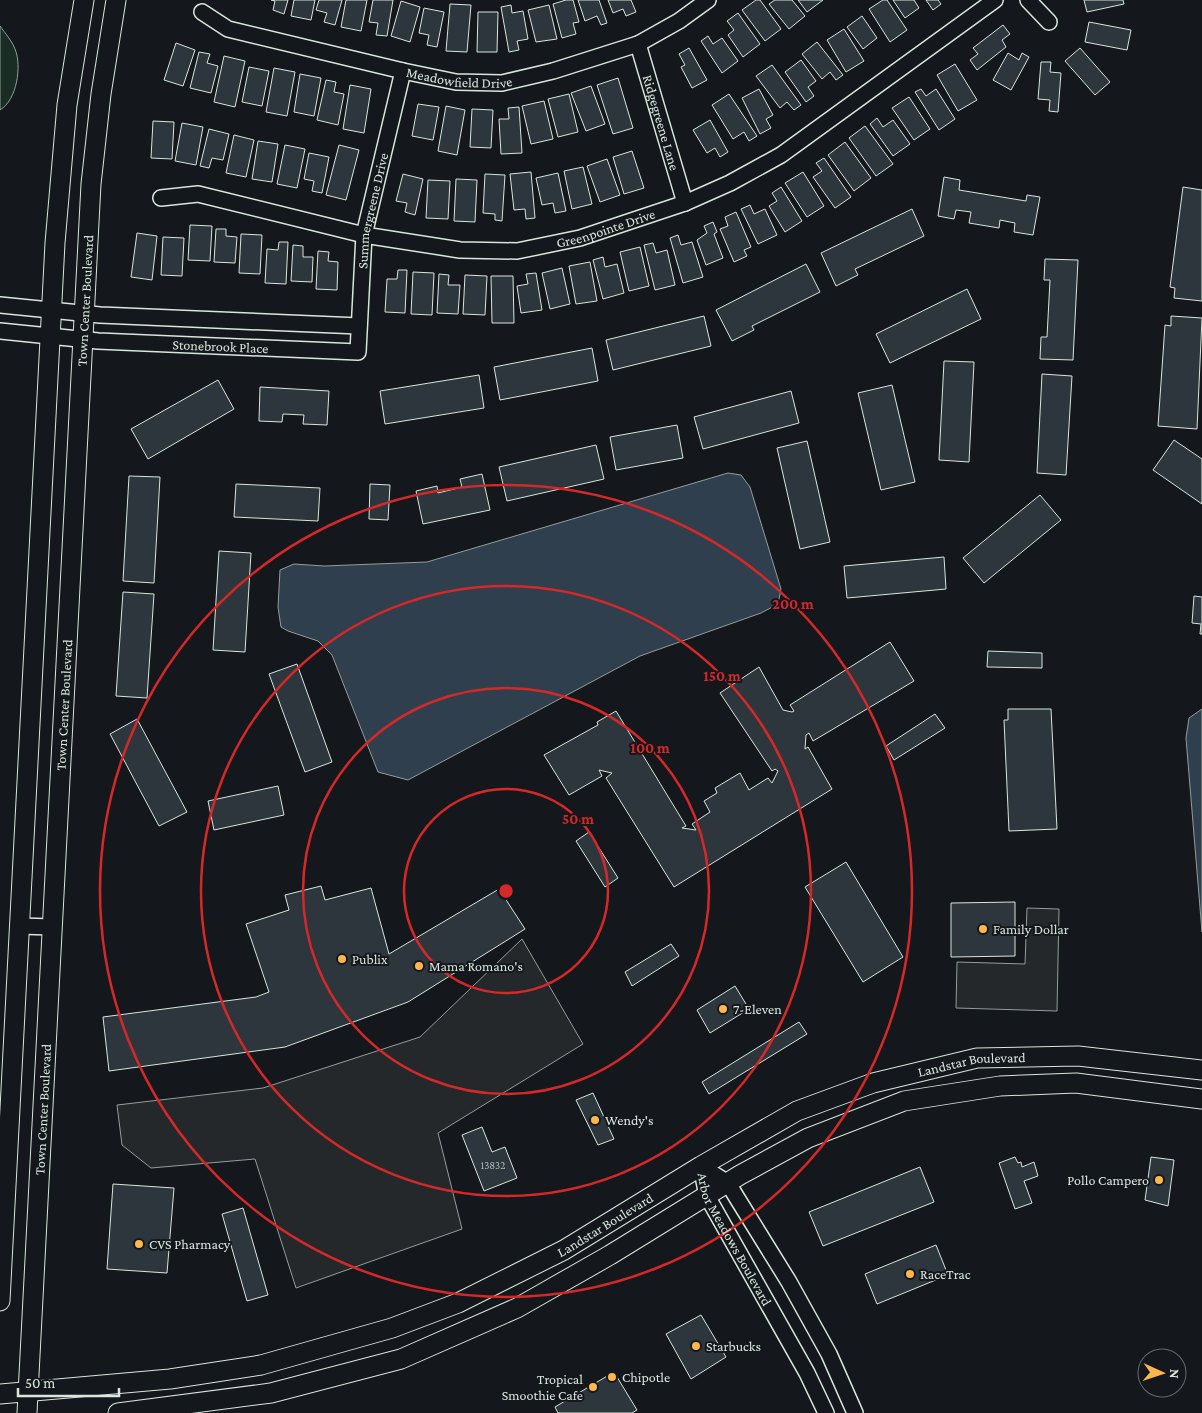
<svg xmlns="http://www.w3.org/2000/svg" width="1202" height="1413" viewBox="0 0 1202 1413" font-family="'Crimson Pro',serif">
<rect width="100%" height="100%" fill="#14181c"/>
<!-- green -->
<path fill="#1a2d24" stroke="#939e99" d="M0 26C5 33 12 41 15 49 22 66 17 100 0 110Z"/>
<!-- parking -->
<path fill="#24282b" stroke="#939e99" d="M1027 908 1059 909 1057 1011 956 1008 957 962 1025 964Z
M522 939 583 1044 438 1133 462 1229 296 1288 255 1159 151 1168 122 1145 117 1105 263 1088 420 1037Z"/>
<!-- water -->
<path fill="#2f3f4d" stroke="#939e99" d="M728 473 741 475 750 487 781 589 778 604 761 613 640 656 408 780 378 772 332 655 318 641 288 631 281 627 278 607 280 570 294 564 324 566 427 562Z
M1202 709V932L1186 738 1189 718Z"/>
<!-- building -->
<path fill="#2c363c" stroke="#d8e6dc" d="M271 0H288L284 14 273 10 275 1Z
M294 0H315L311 20 291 16Z
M319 0H342L335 25 324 22 327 13 316 10Z
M346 0H367L361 31 341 27Z
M373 0H393L387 36 376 35 378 23 369 22Z
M566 0H573L579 22 573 23 576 34 562 38 553 4Z
M578 0H599L607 23 601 25 597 16 585 21Z
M608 0H631L636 12 626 16 623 9 613 13Z
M756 0H760L781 29 765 41 742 10Z
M775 0H792L805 16 789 29 769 4Z
M798 0H823L807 12Z
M883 0H887L907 30 890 42 869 9Z
M893 0H914L919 8 905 18Z
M926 0H938L941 4 933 10Z
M1084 0H1123L1124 4 1087 12Z
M401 1 420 7 410 42 391 36Z
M450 4 471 5 467 52 446 51Z
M511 5 512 13 523 11 528 39 517 41 519 50 509 52 501 7Z
M549 5 557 39 536 42 528 10Z
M424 8 444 12 437 47 427 45 429 35 419 33Z
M478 12H498L497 52H477Z
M738 13 760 44 743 57 728 35 734 30 727 21Z
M862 16 877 38 863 49 847 27Z
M1089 22 1131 30 1127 50 1085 42Z
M1003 25 1010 34 1002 40 1006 47 977 70 970 60 978 54 973 48Z
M844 29 864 61 846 72 827 40Z
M708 36 713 44 722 38 738 61 722 73 701 41Z
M817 42 843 75 836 80 830 72 822 79 802 54Z
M176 43 195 50 183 86 164 80Z
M689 48 707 80 692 88 681 67 685 65 679 54Z
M1080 48 1110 82 1095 95 1065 61Z
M199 52 210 54 207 63 218 66 211 93 190 88Z
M1008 53 1019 60 1022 53 1029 57 1011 90 993 80Z
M224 56 245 61 235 107 214 102Z
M801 60 816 81 808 87 814 96 806 102 785 72Z
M1041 62H1051L1050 72 1061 73 1058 112 1049 111 1050 100 1038 99Z
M955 64 977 100 958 111 937 75Z
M772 65 801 105 794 110 787 102 780 108 756 76Z
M249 67 269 71 262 106 242 102Z
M274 68 295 72 287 116 266 112Z
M300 74 321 78 314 116 294 112Z
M618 78 633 128 613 134 597 85Z
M326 80 336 82 334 92 344 94 338 125 317 120Z
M350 85 371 89 364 133 343 129Z
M591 86 605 124 586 131 571 93Z
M759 89 773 115 766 119 771 128 760 134 742 98Z
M921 89 926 96 936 89 955 119 939 130 915 92Z
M569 94 578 132 558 137 548 99Z
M729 94 757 136 749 141 744 132 733 139 712 105Z
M909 97 930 129 914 140 892 108Z
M544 101 553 139 531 144 522 106Z
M418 104 439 107 433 140 412 136Z
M446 106 465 110 457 155 438 151Z
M519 107 522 153 501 154 499 119H509L508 108Z
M472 109 493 110 491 148 470 147Z
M877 118 883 127 893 120 910 144 893 156 870 124Z
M710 120 728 152 720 157 715 148 707 153 693 130Z
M153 121 174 122 172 159 151 158Z
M182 123 203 127 196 165 175 161Z
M865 126 893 164 876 176 849 138Z
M209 129 229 134 223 160 212 158 209 168 200 166Z
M234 135 254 140 246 177 226 173Z
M258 141 278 144 272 182 252 179Z
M845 142 871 178 854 191 828 155Z
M285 145 305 149 297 188 277 184Z
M339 145 359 150 346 200 326 195Z
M632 151 644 188 624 194 613 157Z
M309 153 329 157 322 193 312 191 314 181 304 179Z
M824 158 851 197 835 208 813 177 822 171 816 163Z
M607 159 620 195 600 202 587 166Z
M583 167 592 204 572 209 564 171Z
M531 172 535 218 526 219 525 209 514 210 510 174Z
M803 172 824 206 807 217 785 183Z
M558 173 566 211 555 213 553 203 542 205 536 178Z
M403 174 423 179 415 215 405 212 407 203 396 201Z
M485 174 505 175 502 221 495 220V214L483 213Z
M944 177 960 180 959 190 1026 201 1027 195 1040 197 1033 235 1014 232 1015 223 1000 220 999 228 969 223 971 212 956 210 954 219 938 216Z
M456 179 477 180 475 222 454 221Z
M428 180 450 181 448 219 426 218Z
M781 187 802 221 785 232 769 206 777 201 772 193Z
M1183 187 1202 190V301L1174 298 1175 288 1170 287Z
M750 205 754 214 765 209 777 235 758 244 741 209Z
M912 209 924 236 855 269 858 275 836 286 821 253Z
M736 212 751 247 744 250 747 256 734 262 720 229 728 226 725 217Z
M713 222 717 232 714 234 723 258 706 265 697 240 707 233 704 226Z
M190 225 212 226 210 261 188 260Z
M216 229H226V236L237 237 235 263 214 262Z
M137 233 157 236 152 280 131 277Z
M241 234 262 235 260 274 239 273Z
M678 235 681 245 692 242 703 277 683 283 670 238Z
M163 237 184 238 182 276 161 275Z
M279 242H288L286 284 265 283 267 249 278 250Z
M653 243 656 253 667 250 675 285 655 290 644 245Z
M293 245 303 246V257H313L312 282 291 281Z
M640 247 649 286 629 291 620 252Z
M318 251 329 252 328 261 338 262 337 290 316 289Z
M603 257 605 267 617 264 624 293 603 299 593 260Z
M1045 259 1078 260 1073 360 1040 359 1041 337H1047L1050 280H1044Z
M590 262 597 301 576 304 569 266Z
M806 264 820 292 752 326 754 330 732 341 716 310Z
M562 268 570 304 550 309 542 273Z
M398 270H407L405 313 385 312 387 279H397Z
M413 272 434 273 432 315 411 314Z
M536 273 542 310 521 313 517 286 528 284 526 274Z
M439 274 449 275 448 285H460L458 314 437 313Z
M465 275 487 276 485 315 463 314Z
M491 276H513L514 323H492Z
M967 289 981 319 890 363 876 334Z
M704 316 711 346 613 370 606 340Z
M1171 316 1202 318 1197 429 1158 426 1165 325 1171 326Z
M592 348 598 381 500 400 494 367Z
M944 361 974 362 969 462 939 460Z
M1042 374 1072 376 1066 475 1037 473Z
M479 375 484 408 385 424 380 391Z
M218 380 234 409 148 459 131 429Z
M892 385 915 482 881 490 858 393Z
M260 387 329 391 327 425 303 424 304 415 283 414 282 422 259 421Z
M791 391 799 423 703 449 694 417Z
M677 425 683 458 616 470 610 437Z
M1174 440 1202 459V504L1153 470Z
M807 441 830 542 800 549 777 448Z
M596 445 604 479 507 501 499 467Z
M482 474 490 510 423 524 416 491 437 486 438 493 462 487 460 479Z
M129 476 160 477 154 583 123 581Z
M236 484 320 488 318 521 234 517Z
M370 484 390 485 388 520 369 519Z
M1040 495 1061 520 984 583 963 558Z
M219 551 251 553 245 652 213 650Z
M944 557 946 589 847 598 844 566Z
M123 592 154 594 147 698 116 696Z
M1194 596 1202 597V634H1200L1201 624 1192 623Z
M890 642 914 681 813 741 809 733 806 735 805 749 808 747 832 789 674 887 606 778 612 773 599 770 602 776 569 795 544 755 598 725 597 722 616 711 686 826 682 828 696 830 692 824 710 812 704 801 717 793 715 788 740 773 749 790 768 778 772 783 778 771 775 769 772 771 720 693 759 667 783 710 792 712 794 711 790 705Z
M988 651 1042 653V668L987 667Z
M297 664 332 762 305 772 269 674Z
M1008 709H1051L1057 829 1009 831 1004 720H1008Z
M935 714 945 728 894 760 886 746Z
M137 719 187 812 159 826 110 734Z
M278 786 284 815 214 830 208 801Z
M589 832 618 878 605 887 576 841Z
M846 862 903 957 863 982 805 887Z
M321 886 325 900 371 888 389 954 499 889 525 929 408 1002 285 1047 109 1071 103 1017 256 997 269 992 246 924 289 910 285 895Z
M1015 902V956L951 957V903Z
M671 944 679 956 632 986 625 972Z
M735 986 749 1009 710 1033 697 1010Z
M799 1022 807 1034 709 1094 702 1082Z
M593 1093 614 1139 598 1145 576 1100Z
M482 1127 492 1152 505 1147 517 1178 484 1191 462 1135Z
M1015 1157 1018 1163 1021 1162 1022 1167 1034 1162 1038 1176 1024 1181 1032 1203 1015 1209 999 1163Z
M1151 1157 1174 1160 1168 1206 1145 1200Z
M920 1167 934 1202 823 1246 809 1212Z
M113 1184 174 1188 167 1273 107 1269Z
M243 1208 268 1295 247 1301 222 1214Z
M936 1245 948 1275 877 1304 865 1274Z
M701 1315 726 1357 691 1379 666 1334Z
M614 1372 637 1410 632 1413H558L555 1407Z"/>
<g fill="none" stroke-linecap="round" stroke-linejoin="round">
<!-- minor casing -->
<g stroke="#d8e6dc" stroke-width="18">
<g id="minor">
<path d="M1028 0 1049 22"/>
<path id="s1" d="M202 12 228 29 403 71 456 82 502 83 553 71 638 44 679 21 708 0"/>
<path id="s2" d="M638 44 685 203"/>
<path id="s3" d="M161 198 198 194 364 235 460 250 517 251 580 238 685 203 730 183 781 155 995 0"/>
<path d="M0 305 100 315 359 326"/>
<path id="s4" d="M0 331 98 341 358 352 364 235 403 71"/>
<path d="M20 926 52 927"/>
<path d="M701 1166 728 1183 737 1198 789 1282 829 1354 855 1413"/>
<path id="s5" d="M701 1166 707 1196 807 1373 826 1413"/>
</g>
</g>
<!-- major casing -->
<g stroke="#d8e6dc" stroke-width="21">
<g id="major">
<path d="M0 1301 55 243 67 105 84 0"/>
<path id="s6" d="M0 1394 170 1379 261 1365 392 1328 458 1303 564 1250 701 1166 797 1111 873 1083 977 1058 1078 1056 1202 1070"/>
<path id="s7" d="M27 1413 91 184 101 94 116 0"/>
<path d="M118 1413 271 1393 401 1359 517 1308 610 1255 740 1175 808 1138 904 1101 1000 1086 1076 1083 1202 1099"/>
</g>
</g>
<!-- minor -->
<use href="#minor" stroke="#14181c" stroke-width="15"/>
<!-- major -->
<use href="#major" stroke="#14181c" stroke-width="19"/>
</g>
<!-- distance rings -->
<g fill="none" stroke="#d62828" stroke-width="2.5">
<circle cx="506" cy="891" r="102"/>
<circle cx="506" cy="891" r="203"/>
<circle cx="506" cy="891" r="305"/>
<circle cx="506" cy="891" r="406"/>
</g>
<!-- markers -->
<g fill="#ffb74d" stroke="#14181c" stroke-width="2">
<circle cx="983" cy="929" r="5"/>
<circle cx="342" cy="959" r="5"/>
<circle cx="419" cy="966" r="5"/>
<circle cx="723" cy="1009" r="5"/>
<circle cx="595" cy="1120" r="5"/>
<circle cx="1159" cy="1180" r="5"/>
<circle cx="139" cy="1244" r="5"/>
<circle cx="910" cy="1274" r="5"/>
<circle cx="696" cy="1346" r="5"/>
<circle cx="612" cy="1377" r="5"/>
<circle cx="593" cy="1387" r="5"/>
</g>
<g text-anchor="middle" stroke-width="4" stroke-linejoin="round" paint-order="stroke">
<!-- number labels -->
<g font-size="11" fill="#adbab4">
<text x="493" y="1169">13832</text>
</g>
<!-- street labels -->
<g font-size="14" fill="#d8e6dc" stroke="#14181c">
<text dy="5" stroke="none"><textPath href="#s1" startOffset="268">Meadowfield Drive</textPath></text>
<text dy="5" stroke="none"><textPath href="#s2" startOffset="82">Ridgegreene Lane</textPath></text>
<text dy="5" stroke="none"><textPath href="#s4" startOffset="501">Summergreene Drive</textPath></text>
<text dy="5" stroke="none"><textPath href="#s3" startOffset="454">Greenpointe Drive</textPath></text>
<text dy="5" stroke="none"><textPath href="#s7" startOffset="1114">Town Center Boulevard</textPath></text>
<text dy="5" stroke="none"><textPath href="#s4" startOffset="221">Stonebrook Place</textPath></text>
<text dy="5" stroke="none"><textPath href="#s7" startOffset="709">Town Center Boulevard</textPath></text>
<text dy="5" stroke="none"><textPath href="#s6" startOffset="1041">Landstar Boulevard</textPath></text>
<text dy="5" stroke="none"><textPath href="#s7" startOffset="304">Town Center Boulevard</textPath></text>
<text dy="5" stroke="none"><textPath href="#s6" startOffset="636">Landstar Boulevard</textPath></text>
<text dy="5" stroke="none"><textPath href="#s5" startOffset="81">Arbor Meadows Boulevard</textPath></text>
</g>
<!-- poi labels -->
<g font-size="14" fill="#d8e6dc" stroke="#14181c" text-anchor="start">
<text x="993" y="934">Family Dollar</text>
<text x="352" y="964">Publix</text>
<text x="429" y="971">Mama Romano's</text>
<text x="733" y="1014">7-Eleven</text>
<text x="605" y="1125">Wendy's</text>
<text x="1149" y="1185" text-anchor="end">Pollo Campero</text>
<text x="149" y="1249">CVS Pharmacy</text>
<text x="920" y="1279">RaceTrac</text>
<text x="706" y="1351">Starbucks</text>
<text x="622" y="1382">Chipotle</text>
<text x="583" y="1384" text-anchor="end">Tropical<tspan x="583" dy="16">Smoothie Cafe</tspan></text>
</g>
</g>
<circle cx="506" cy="891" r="8" fill="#d62828" stroke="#14181c" stroke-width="2.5"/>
<g font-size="15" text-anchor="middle" font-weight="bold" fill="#d62828" stroke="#14181c" stroke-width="4" stroke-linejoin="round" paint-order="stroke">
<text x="793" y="609">200 m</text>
<text x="722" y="681">150 m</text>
<text x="650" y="753">100 m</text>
<text x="578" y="824">50 m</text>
</g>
<!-- north arrow -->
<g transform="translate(1162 1373) rotate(93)"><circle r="24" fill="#14181c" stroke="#626a69"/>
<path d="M0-4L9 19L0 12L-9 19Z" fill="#ffb74d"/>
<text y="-8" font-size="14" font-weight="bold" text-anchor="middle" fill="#d8e6dc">N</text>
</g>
<!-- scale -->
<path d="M18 1388v8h101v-8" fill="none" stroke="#d8e6dc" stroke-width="2.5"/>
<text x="25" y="1388" font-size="15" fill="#d8e6dc" stroke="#14181c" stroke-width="4" paint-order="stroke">50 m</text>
</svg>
